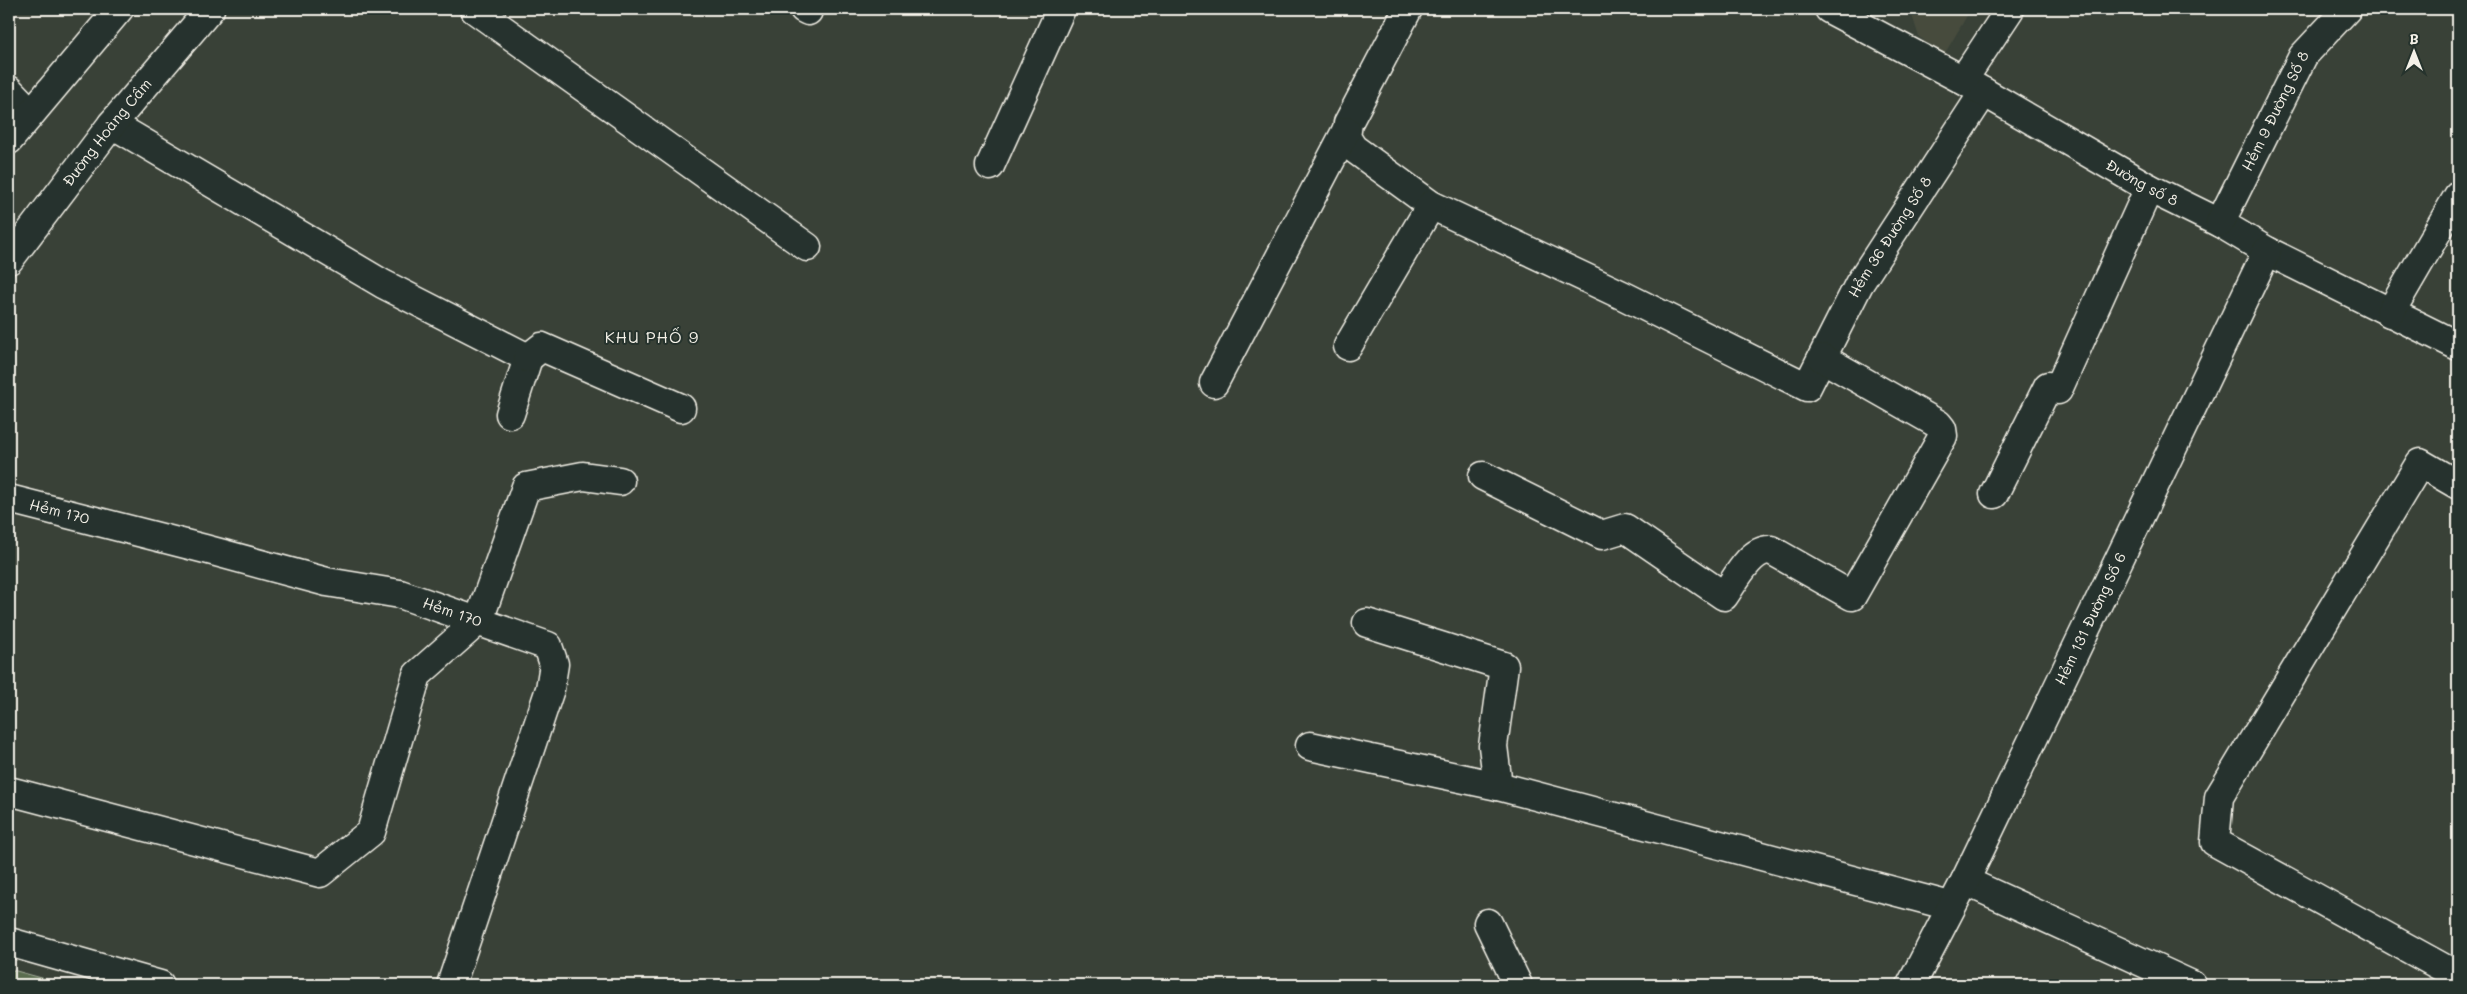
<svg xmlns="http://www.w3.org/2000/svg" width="2467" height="994" viewBox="0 0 2467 994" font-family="Mali,sans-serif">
<rect width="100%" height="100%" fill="#394137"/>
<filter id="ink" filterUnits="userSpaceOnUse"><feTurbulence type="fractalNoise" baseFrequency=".02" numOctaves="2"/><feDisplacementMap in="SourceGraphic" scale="10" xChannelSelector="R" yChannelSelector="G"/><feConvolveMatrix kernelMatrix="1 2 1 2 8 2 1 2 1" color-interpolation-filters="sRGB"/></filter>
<g filter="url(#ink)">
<!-- built -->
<path fill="#464b3e" d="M1910 9H1971L1944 55 1919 37Z"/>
<!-- green -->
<path fill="#5a6d50" stroke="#a7af9c" d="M9 969 67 985H9Z"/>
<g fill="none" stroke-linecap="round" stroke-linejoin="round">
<!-- minor casing -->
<g stroke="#f4f1e8" stroke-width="31">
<g id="minor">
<path d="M474 9 807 247"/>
<path d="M804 9 808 11"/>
<path id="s1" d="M1408 9 1348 123 1346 137 1353 148 1431 205 1624 296 1807 387 1859 284 1984 92"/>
<path id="s2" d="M1829 9 1963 80 2149 188 2220 223 2267 251 2458 346"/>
<path d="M1963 80 2010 9"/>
<path d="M9 90 31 113"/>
<path d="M112 124 383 284 528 358 510 414"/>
<path d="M990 166 1061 9"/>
<path id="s3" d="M2220 223 2303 56 2347 9"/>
<path d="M2390 313 2458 196"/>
<path d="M1348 346 1431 205"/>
<path d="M528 358 542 347 681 408"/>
<path d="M1214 383 1346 131"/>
<path d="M1483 476 1602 535 1625 528 1724 596C1735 581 1750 548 1771 550L1852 596 1943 436 1942 429 1938 424 1822 358"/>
<path d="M2458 485 2420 463 2219 797 2215 842 2458 976"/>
<path d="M1994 494 2048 386 2058 390 2149 188"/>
<path id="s4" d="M9 499 205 549 327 582 400 594 548 646 554 664 550 689 451 985"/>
<path d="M1367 623 1504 666 1493 746 1498 786 1950 906"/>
<path d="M1310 746 1498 786"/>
<path d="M9 791 320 873 371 832 417 675 479 620 526 487 583 476 620 481"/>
<path d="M1965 881 2192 985"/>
<path d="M1488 923 1518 985"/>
<path d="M9 942 160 985"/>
<path id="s5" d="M1911 985 1965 881 2267 251"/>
</g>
</g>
<!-- major casing -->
<g stroke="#f4f1e8" stroke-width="31">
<g id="major">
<path d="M9 140 119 9"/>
<path id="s6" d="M9 260 112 124 210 9"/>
</g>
</g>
<!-- minor -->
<use href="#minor" stroke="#26332d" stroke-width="28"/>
<!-- major -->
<use href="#major" stroke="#26332d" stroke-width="28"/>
</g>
</g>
<g text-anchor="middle" stroke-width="4" stroke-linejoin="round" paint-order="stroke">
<!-- street labels -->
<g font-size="15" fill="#f4f1e8" stroke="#26332d">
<text dy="5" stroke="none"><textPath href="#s3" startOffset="125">Hẻm 9 Đường Số 8</textPath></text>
<text dy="5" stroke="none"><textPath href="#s6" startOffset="161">Đường Hoàng Cầm</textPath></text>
<text dy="5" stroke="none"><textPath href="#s2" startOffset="358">Đường số 8</textPath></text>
<text dy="5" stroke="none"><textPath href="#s1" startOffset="842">Hẻm 36 Đường Số 8</textPath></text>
<text dy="5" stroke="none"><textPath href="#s4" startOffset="52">Hẻm 170</textPath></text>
<text dy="5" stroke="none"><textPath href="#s4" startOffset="458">Hẻm 170</textPath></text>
<text dy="5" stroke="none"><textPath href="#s5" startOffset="408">Hẻm 131 Đường Số 6</textPath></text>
</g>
<!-- neighbourhood labels -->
<g font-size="16" letter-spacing="1" fill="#f4f1e8" stroke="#26332d">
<text x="652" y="343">KHU PHỐ 9</text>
</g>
</g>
<!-- margin -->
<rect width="2467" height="994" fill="none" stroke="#26332d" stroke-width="30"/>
<rect x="15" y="15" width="2437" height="964" fill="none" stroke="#f4f1e8" stroke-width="2" filter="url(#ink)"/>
<!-- north arrow -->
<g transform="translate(2414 52)" stroke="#26332d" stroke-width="4" paint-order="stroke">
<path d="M0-4L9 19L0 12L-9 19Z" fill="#f4f1e8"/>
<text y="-8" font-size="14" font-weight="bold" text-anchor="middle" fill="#f4f1e8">B</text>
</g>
</svg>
